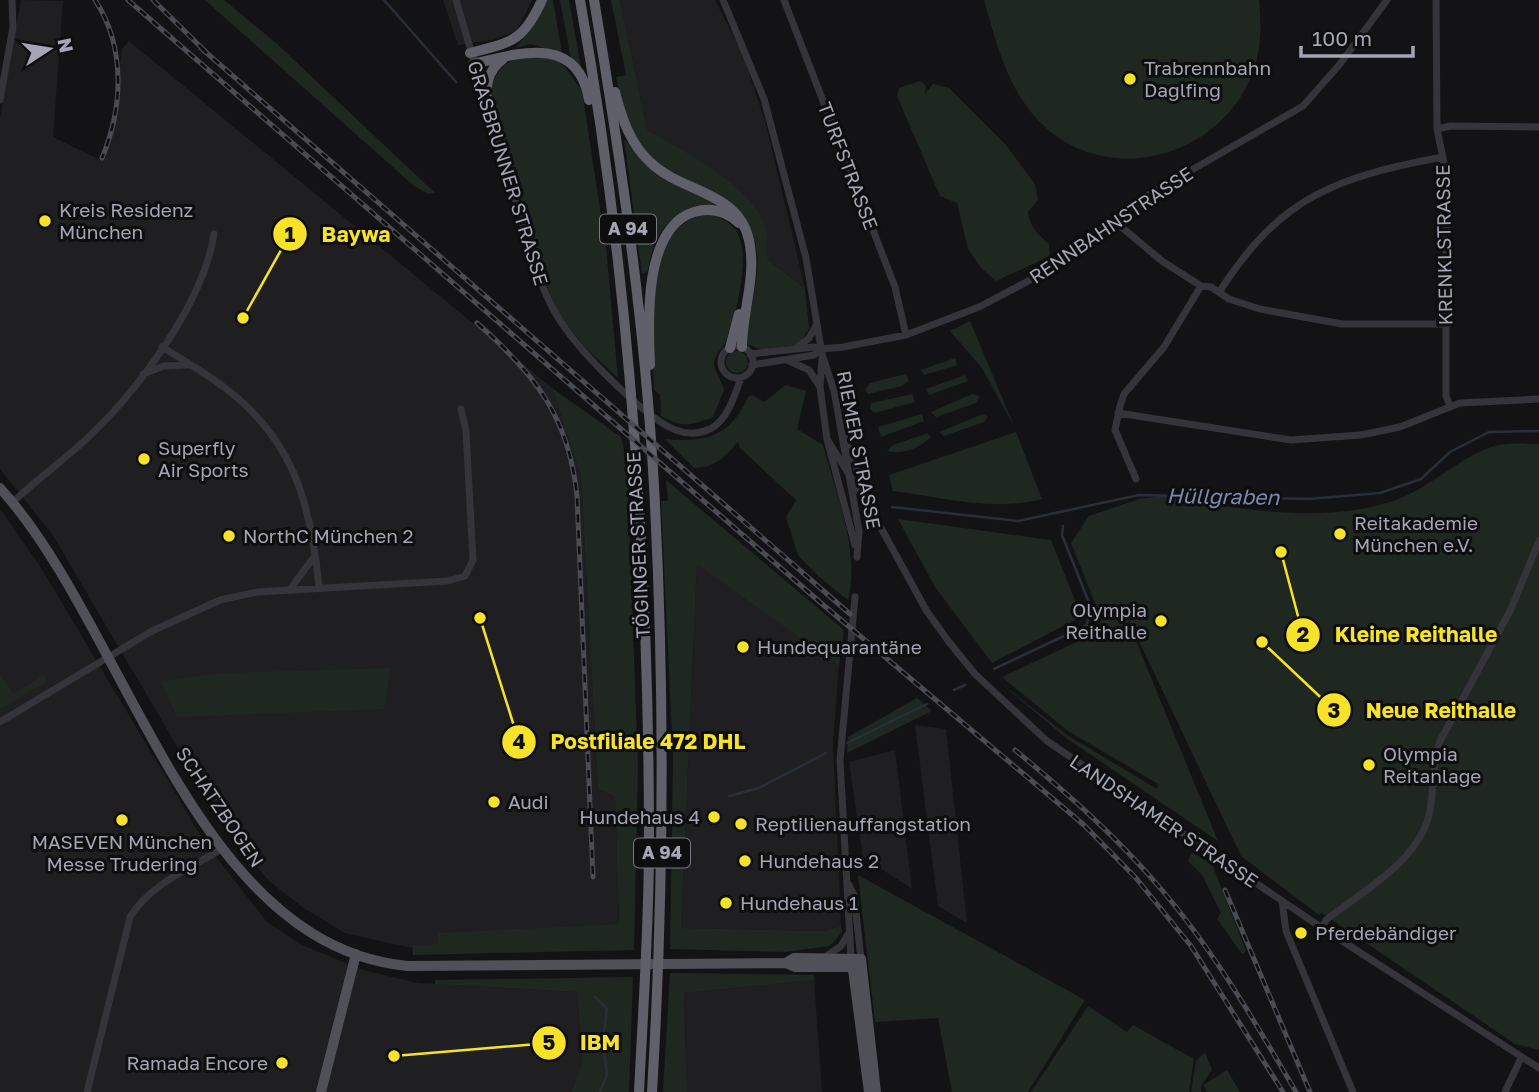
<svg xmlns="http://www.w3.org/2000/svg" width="1539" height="1092" viewBox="0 0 1539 1092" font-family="'Golos Text',sans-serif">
<rect width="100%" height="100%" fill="#131315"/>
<!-- built -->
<path fill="#1f1f22" d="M21 0 63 1 53 137 100 160 115 106 122 49 129 41 552 388 581 477 598 789 615 797 619 927 411 948 345 933 305 909 269 881 242 849 181 753 52 534 0 469V118Z
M443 0H532L517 31 492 40 458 45Z
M620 0H715L742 53 765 121 805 288 768 260 764 224 720 175 647 129Z
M0 509 40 566 205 843 267 922 302 945 363 970 418 983 577 992 582 1064 571 1092H0Z
M697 563 839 666 833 742 841 926 823 931 681 928Z
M915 725 946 729 967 923 938 906Z
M895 750 912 889 863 857 849 762Z
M814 980 822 1092H687L684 993Z"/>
<!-- green -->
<path fill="#1f2721" d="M205 0H224L276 43 435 193 428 194 414 186Z
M544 0H553L562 54 531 44 515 48 532 29Z
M560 0H569L582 73 571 60Z
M611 0H620L647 129C683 152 747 182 764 223 768 233 767 249 768 260L805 288 809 329 798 345 763 350 747 344 745 336C760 270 775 223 704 188 685 179 663 172 648 157 628 138 622 103 616 77L626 75Z
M984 0H1259C1261 23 1262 46 1254 69 1224 158 1105 191 1038 120 1007 88 996 42 984 0Z
M535 55 558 61 565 67 582 91 606 247 618 378 583 345 557 311 540 268 489 91C501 63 504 61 535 55Z
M920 81 926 86 925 94 933 84 949 88 1006 145 1035 184 1038 200 1028 212C1030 227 1038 235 1049 244L1050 256 996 281 981 268 968 249 957 203 940 196 897 96 899 88Z
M624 139 654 173 725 207C677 205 655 224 648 271L642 274Z
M712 214C720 218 729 222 735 229 753 252 736 315 726 341 723 349 713 355 714 365 716 373 722 381 724 390L713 417C690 426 683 428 661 416L660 394 654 390C653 338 638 219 712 214Z
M970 321 1014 426 982 368 950 331Z
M726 362a11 11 0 1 1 22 0a11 11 0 1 1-22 0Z
M955 358 957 365 924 375 921 370Z
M906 374 909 381 902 386 868 394 865 390 870 383Z
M965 375 968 381 929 395 926 389Z
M786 385 806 391 797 429 823 445C836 495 860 549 848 600L819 577 798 555 786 517 796 500 740 448 738 442C724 457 717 467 694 468L665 439C706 443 731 436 748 397L752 395 764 402Z
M552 388 621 437 627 464 638 767 634 950 413 955 412 945 438 944V933L619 924 615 797 598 789 581 477Z
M912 394 915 402 875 413 870 409 871 403Z
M972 394 980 396 976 403 936 417 931 412Z
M922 414 924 421 881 437 878 427Z
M983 414 988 417 984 422 944 436 939 432Z
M1016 432 1042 499C995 512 940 497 893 491L889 475Z
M928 433 931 437C919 448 903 455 887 451L893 445Z
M1539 444V1050L1515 1044 1322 913 1319 915 1241 856 1118 597 1218 841 1066 738 997 680 1067 735 1157 789 1158 784 1068 731 1002 677 1098 632 1101 618 1071 543 1089 516 1139 499 1159 496C1236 507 1316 526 1393 501 1429 489 1457 459 1491 447 1505 442 1524 444 1539 444Z
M666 480 844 630 839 666 697 564 681 928 823 931 841 926 842 932 830 946 785 952 670 949 673 758 661 501H668Z
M898 519 1051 540 1078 608 1077 619 992 663 935 587Z
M391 668 384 709 177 717 161 681 221 673Z
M0 675 14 694 44 675 47 682 0 709Z
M917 698 932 711 847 753 848 737Z
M1192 852 1212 864 1246 951 1242 954 1217 919 1221 913 1202 875 1188 861Z
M858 875 1085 1000 1028 1092H952L938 1018 875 1022Z
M670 973 814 975V980L684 993 687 1092H663Z
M633 977 629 1092H571L582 1063 577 992 435 984V980Z
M1088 1006 1127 1032 1133 1025 1194 1059 1189 1092H1031Z
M1205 1052 1212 1070 1201 1086V1092H1191L1196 1061Z
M1227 1070 1240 1092H1207L1203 1085Z"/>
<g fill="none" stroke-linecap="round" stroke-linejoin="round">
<!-- stream -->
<path stroke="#292e38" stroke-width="2.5" d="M384 0 456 82
M892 507 1018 521 1139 495 1309 499 1380 493 1421 479 1450 452 1489 432 1539 431
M994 669 1087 625 1090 605 1062 535 1063 526
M954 690 965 685
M847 743 927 704
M729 796 759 788 826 753
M595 997 607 1009 603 1041 607 1075 600 1092"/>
<!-- minor -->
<path stroke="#34343a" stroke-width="7" d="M456 0 535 267C543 289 552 311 566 329 584 355 647 420 676 430 688 435 700 434 712 428 729 417 734 396 741 378
M723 0 764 99 806 258 822 354 834 391 859 531 857 557
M784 0 895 287 906 335
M1436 0 1437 129 1446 173V396L1450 406
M0 100 13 27 12 0
M1437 129 1451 126 1539 127
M1113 220 1162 261 1201 286 1211 287 1229 299 1260 309 1342 324H1445
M1220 291C1281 196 1336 177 1443 157
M721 362a16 16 0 1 1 32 0a16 16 0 1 1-32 0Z
M162 347C182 359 202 371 221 385 293 437 311 503 319 587
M798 347 809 338 817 324
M750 354 814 347 821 349 843 347 906 335 979 307 1036 277 1150 194 1303 106 1340 64 1387 0
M822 359 820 387 827 439 855 545
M787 360 809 370 820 387
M752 365 814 355 821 349
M143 374 164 366 189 365
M1118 413 1291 440 1361 435 1400 427 1460 403 1539 399
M845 438 872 508
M827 439 874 515 926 610 949 642 975 674 1047 741 1322 928 1539 1068
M1136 479 1115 430 1120 406 1124 394 1164 347 1201 286
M13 502C35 481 60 463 82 443 135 395 203 305 214 234
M290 589 314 557
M0 722 152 631 220 600 257 592 448 581 465 576 473 560 466 431 461 409
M849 885 854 895 861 959
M1282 901 1286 931 1353 1092
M1322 928 1326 920C1364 890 1420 861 1430 811 1434 787 1432 764 1440 741L1511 609 1539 541
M825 957 841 946 848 934
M851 958 840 760 855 597
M87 1092 130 917C151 883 190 869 223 848
M1505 1092 1521 1058"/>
<!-- major -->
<path stroke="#505059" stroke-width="10" d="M0 488C127 627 193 945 407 966L786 963 795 967H862
M852 962 869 1092
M786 963 794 958 861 959 876 1092
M321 1092 356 954"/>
<!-- highway -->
<path stroke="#60606b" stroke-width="10" d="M580 0C630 278 649 562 649 844 649 927 643 1010 639 1092
M594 0C621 161 645 324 654 486 665 689 664 890 652 1092
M470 53C512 42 523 42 542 0
M473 64C519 53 578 34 589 100
M615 92C622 119 630 144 651 163 683 193 738 191 749 240 757 276 742 312 742 347
M487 106C485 87 487 71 503 59
M730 348 739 314
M650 365C648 323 643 228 694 212 711 207 726 211 739 223"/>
<!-- rail casing -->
<g stroke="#4b4b53" stroke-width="5">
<path id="rail" d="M95 0C126 47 123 108 102 158
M128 0 821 603 1084 825 1136 878 1191 946 1283 1092
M153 0 209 55
M201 48 850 614
M477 323C535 374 569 417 577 496L593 877
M1015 750C1067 793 1117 837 1161 889 1214 951 1255 1022 1296 1092
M1225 890 1310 1092"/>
</g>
<!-- rail -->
<use href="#rail" stroke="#0e0e0f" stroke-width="2.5" stroke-dasharray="8" stroke-linecap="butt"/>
</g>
<!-- markers -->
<g fill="#f6e329" stroke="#0e0e0f" stroke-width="2.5">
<circle cx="1130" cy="79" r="7"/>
<circle cx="45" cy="221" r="7"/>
<circle cx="144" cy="459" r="7"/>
<circle cx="1340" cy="534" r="7"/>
<circle cx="229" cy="536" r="7"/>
<circle cx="1161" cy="621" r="7"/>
<circle cx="743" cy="647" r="7"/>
<circle cx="1369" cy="765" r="7"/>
<circle cx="494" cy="802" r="7"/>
<circle cx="714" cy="817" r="7"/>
<circle cx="122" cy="820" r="7"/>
<circle cx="741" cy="824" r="7"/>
<circle cx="745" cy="861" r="7"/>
<circle cx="726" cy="903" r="7"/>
<circle cx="1301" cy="933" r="7"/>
<circle cx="282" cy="1063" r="7"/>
</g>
<g text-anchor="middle" stroke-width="6" stroke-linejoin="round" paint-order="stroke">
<!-- shield labels -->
<g fill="#0e0e0f" stroke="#777883" stroke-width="2">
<rect x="600" y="214.5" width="56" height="29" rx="5"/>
<rect x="634" y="838.5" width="56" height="29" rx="5"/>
</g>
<g font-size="18" font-weight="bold" fill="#a4a5b5">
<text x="628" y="235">A 94</text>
<text x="662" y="859">A 94</text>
</g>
<!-- poi labels -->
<g font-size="19" fill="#a4a5b5" stroke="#0e0e0f" text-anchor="start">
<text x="1144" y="75">Trabrennbahn<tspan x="1144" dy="22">Daglfing</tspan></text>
<text x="59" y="217">Kreis Residenz<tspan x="59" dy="22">München</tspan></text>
<text x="158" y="455">Superfly<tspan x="158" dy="22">Air Sports</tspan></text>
<text x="1354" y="530">Reitakademie<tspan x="1354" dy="22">München e.V.</tspan></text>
<text x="243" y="543">NorthC München 2</text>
<text x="1147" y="617" text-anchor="end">Olympia<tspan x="1147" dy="22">Reithalle</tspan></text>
<text x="757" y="654">Hundequarantäne</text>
<text x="1383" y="761">Olympia<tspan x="1383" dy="22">Reitanlage</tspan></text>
<text x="508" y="809">Audi</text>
<text x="700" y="824" text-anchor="end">Hundehaus 4</text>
<text x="755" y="831">Reptilienauffangstation</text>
<text x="122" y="849" text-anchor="middle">MASEVEN München<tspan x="122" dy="22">Messe Trudering</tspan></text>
<text x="759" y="868">Hundehaus 2</text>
<text x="740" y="910">Hundehaus 1</text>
<text x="1315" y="940">Pferdebändiger</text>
<text x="268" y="1070" text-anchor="end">Ramada Encore</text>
</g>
<!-- street labels -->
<g font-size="19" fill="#a4a5b5" stroke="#0e0e0f">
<text transform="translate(848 166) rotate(69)" y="7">TURFSTRASSE</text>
<text transform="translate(508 173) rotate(73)" y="7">GRASBRUNNER STRASSE</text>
<text transform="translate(1111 225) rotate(-34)" y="7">RENNBAHNSTRASSE</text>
<text transform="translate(1444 245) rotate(-91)" y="7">KRENKLSTRASSE</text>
<text transform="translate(859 450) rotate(79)" y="7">RIEMER STRASSE</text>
<text transform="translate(638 545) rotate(-93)" y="7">TÖGINGER STRASSE</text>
<text transform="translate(220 807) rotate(56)" y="7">SCHATZBOGEN</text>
<text transform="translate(1164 821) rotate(34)" y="7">LANDSHAMER STRASSE</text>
</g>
<!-- water labels -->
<g font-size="21" font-style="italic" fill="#798ab2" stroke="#0e0e0f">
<text transform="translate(1223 497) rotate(1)" y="7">Hüllgraben</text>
</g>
</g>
<!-- callouts -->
<path fill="none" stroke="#f6e329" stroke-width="2.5" d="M243 318L290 234M1281 552L1303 635M1262 642L1334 710M480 618L519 742M394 1056L549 1043"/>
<g fill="#f6e329" stroke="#0e0e0f" stroke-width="2.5">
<circle cx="243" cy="318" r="7"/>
<circle cx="1281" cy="552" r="7"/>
<circle cx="1262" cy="642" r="7"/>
<circle cx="480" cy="618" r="7"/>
<circle cx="394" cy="1056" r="7"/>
<circle cx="290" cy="234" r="18"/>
<circle cx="1303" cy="635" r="18"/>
<circle cx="1334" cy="710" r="18"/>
<circle cx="519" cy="742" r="18"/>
<circle cx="549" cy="1043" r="18"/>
</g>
<g font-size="21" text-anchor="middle" font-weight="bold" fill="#111">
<text x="290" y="242">1</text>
<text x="1303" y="642">2</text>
<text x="1334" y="718">3</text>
<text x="519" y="749">4</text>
<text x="549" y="1050">5</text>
</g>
<g font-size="21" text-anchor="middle" font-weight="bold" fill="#f6e329" stroke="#0e0e0f" stroke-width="6" stroke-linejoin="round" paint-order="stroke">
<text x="356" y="242">Baywa</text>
<text x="1416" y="642">Kleine Reithalle</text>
<text x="1441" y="718">Neue Reithalle</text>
<text x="648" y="749">Postfiliale 472 DHL</text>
<text x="600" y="1050">IBM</text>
</g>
<!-- north arrow -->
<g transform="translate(49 49) rotate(78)" stroke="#0e0e0f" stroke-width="5" paint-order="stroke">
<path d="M0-5L12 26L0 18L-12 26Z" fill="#a4a5b5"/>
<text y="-10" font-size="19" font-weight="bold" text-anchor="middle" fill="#a4a5b5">N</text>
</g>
<!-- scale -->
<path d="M1301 46v10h112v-10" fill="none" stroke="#a4a5b5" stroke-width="3.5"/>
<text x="1312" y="46" font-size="21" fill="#a4a5b5" stroke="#0e0e0f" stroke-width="5" paint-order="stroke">100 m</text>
</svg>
